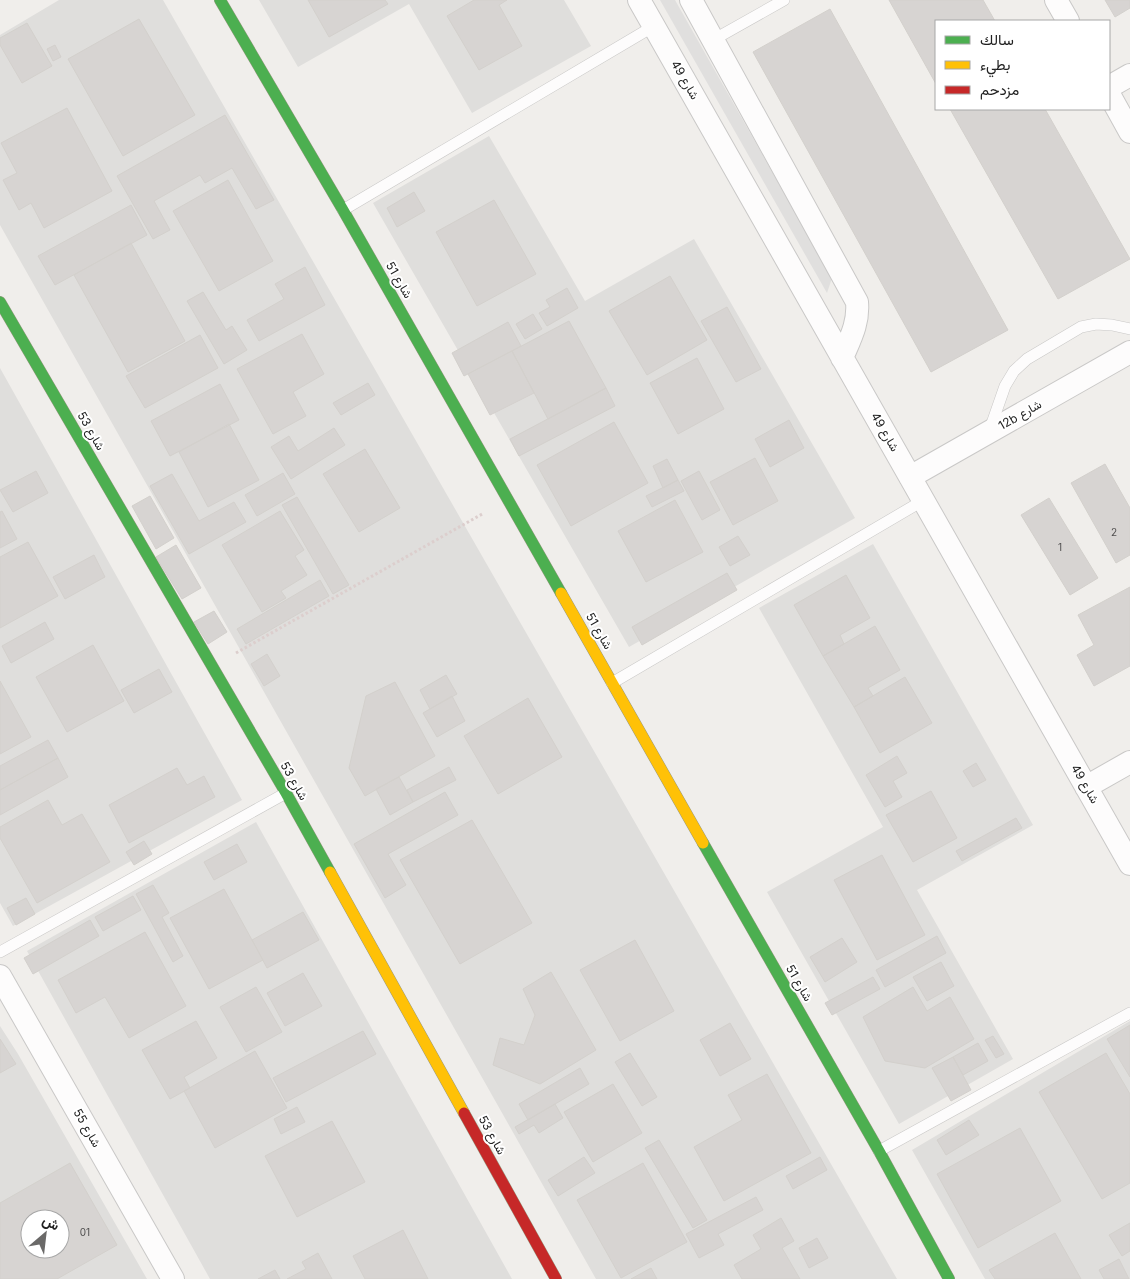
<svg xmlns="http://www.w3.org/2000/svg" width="1130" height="1279" viewBox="0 0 1130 1279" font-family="Inter,Vazirmatn,sans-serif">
<rect width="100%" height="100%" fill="#f0eeeb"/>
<!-- residential -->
<path fill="#dfdedc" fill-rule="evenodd" d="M59 0H163L897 1279H596L0 225V35Z
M259 0H564L591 46 472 113 409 4 298 67Z
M489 136 585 301 694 239 855 518 629 647 373 203Z
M0 368 242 800 13 926 0 903Z
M873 544 1033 825 917 890 1013 1059 899 1124 767 892 883 827 759 608Z
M256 822 512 1279H210L27 951Z
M1130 1021V1279H985L912 1150Z
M0 1026 18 1054 147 1279H0ZM30 1219H60V1249H30Z"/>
<!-- parking -->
<path fill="#e0dfde" d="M660 0H675L832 278 827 293Z"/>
<!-- building -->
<path fill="#d7d4d2" stroke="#d3d0cc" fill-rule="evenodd" d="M308 0H385L388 4 329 37Z
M474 0H507L499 5 522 46 479 70 447 16Z
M889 0H983L995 21H936V84Z
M1105 0H1130V8L1115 17Z
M830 9 1008 330 931 372 753 52Z
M139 19 195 115 123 156 68 59Z
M27 23 52 66 22 83 0 45V38Z
M55 45 61 57 53 61 47 49Z
M67 108 112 191 44 228 31 203 19 210 3 180 17 173 1 143Z
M950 109H1045L1130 259 1058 299Z
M225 115 274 200 256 209 232 168 205 183 200 175 154 201 170 230 153 239 117 176Z
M228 180 273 261 219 291 173 211Z
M414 192 425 211 397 227 387 208Z
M494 200 536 274 477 306 436 232Z
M131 205 147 235 55 285 38 256Z
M131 243 185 341 128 372 74 275Z
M305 267 325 305 259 341 247 320 284 299 275 284Z
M670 276 707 340 647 375 609 311Z
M567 288 578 308 547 326 539 313 550 307 546 300Z
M203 292 226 330 232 326 247 350 224 364 187 301Z
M727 307 761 369 736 382 701 321Z
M533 314 542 329 525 339 516 324Z
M569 321 606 388 548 419 512 351Z
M508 322 521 346 464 376 452 353Z
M302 334 324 374 293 392 306 416 273 434 237 369Z
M200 335 218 368 145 408 126 376Z
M512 351 534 393 490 415 468 374Z
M697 358 724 409 678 434 650 383Z
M368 383 375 395 341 415 333 403Z
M220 384 239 420 170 456 151 421Z
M606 388 615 406 519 456 510 439Z
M789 420 804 448 770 467 755 439Z
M614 422 648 483 571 526 537 465Z
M229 424 259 480 208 507 179 452Z
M334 428 345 445 291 479 271 447 289 436 298 451Z
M365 449 400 508 359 532 323 474Z
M755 458 778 501 733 525 710 482Z
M667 459 678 480 663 488 653 466Z
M1105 464 1130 508V555L1116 563 1071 483Z
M36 471 48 493 13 512 0 490Z
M699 471 720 510 702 520 681 481Z
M283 473 295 494 257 516 245 495Z
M172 474 199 521 234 502 246 522 189 554 150 486Z
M678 480 684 491 652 507 646 496Z
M150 496 174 538 156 549 132 506Z
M297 497 349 585 333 594 282 505Z
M1049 498 1098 578 1070 595 1021 515Z
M675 500 703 552 646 582 618 531Z
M2 511 17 539 0 548V512Z
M280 511 304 550 295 556 307 575 281 591 286 598 262 612 222 545Z
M738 536 750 555 730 566 719 547Z
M28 542 58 596 0 628V557Z
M176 545 201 588 182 599 156 557Z
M94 555 105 577 65 599 53 577Z
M727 573 737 590 642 645 632 627Z
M846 575 870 618 840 635 844 644 823 656 794 605Z
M320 580 329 596 246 644 237 629Z
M1130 587V666L1094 686 1077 655 1094 645 1078 615Z
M214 611 227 632 208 644 194 622Z
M45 622 54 639 11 663 2 646Z
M875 626 900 670 868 688 873 696 854 707 823 656Z
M93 645 124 701 67 732 36 677Z
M267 654 280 676 264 686 251 664Z
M159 669 172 692 134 713 121 690Z
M446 675 457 694 430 709 420 690Z
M905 677 932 723 880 753 854 707Z
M0 681 31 737 0 754Z
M395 682 435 756 365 796 349 768 366 696Z
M452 696 465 721 437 737 423 713Z
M528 698 562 757 498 794 464 736Z
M48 740 58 758 0 790V766Z
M897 756 907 773 893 781 902 797 885 807 866 775Z
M58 758 68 777 0 815V790Z
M976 763 986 780 973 787 963 771Z
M449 767 456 780 413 802 407 790Z
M177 768 187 785 204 776 215 797 129 843 109 805Z
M399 777 413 802 390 815 376 789Z
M931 791 957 838 913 862 886 815Z
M445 792 458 815 388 854 406 885 385 898 354 844Z
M48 800 62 825 82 814 110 862 37 903 0 838V827Z
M1016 818 1022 828 962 861 956 851Z
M472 820 532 923 460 964 400 860Z
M144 841 152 854 134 865 126 852Z
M237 844 247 862 214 880 204 862Z
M882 855 925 935 877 960 834 880Z
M153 885 169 913 162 917 183 956 173 962 136 894Z
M224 889 263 960 209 989 170 918Z
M133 896 141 910 103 931 95 917Z
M26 898 35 914 16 925 7 908Z
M303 912 319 940 267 968 252 940Z
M90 920 99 936 33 974 24 958Z
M145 932 186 1006 129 1038 105 997 76 1013 58 980Z
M937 936 946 953 885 987 876 970Z
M842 938 857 962 825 982 810 957Z
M635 940 674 1011 620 1041 580 970Z
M941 962 954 986 927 1001 913 977Z
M551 972 596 1050 540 1084 493 1065 500 1038 524 1045 535 1015 523 989Z
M303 973 322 1006 285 1026 267 993Z
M873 977 880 989 832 1015 825 1003Z
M256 987 282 1032 246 1052 220 1007Z
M913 987 927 1011 950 997 974 1039 925 1068 885 1061 863 1017Z
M196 1021 217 1058 184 1077 190 1088 170 1099 142 1050Z
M730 1023 751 1059 720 1076 700 1040Z
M1130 1025V1077L1107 1039Z
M363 1031 376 1054 286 1102 273 1078Z
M993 1036 1004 1054 996 1058 985 1040Z
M0 1039 16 1064 0 1073Z
M978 1043 988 1061 963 1075 953 1057Z
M255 1051 287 1108 215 1148 184 1091Z
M630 1053 657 1097 642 1106 615 1062Z
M1106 1053 1130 1094V1183L1102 1199 1039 1092Z
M953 1057 971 1090 951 1101 932 1068Z
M580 1068 589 1084 528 1120 519 1104Z
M767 1074 811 1153 724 1201 694 1147 742 1120 728 1095Z
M613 1084 642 1133 593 1162 564 1112Z
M555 1104 563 1118 539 1133 534 1125 519 1134 515 1127Z
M297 1107 305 1122 281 1134 274 1119Z
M969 1120 979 1135 946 1155 937 1140Z
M332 1121 365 1182 297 1217 265 1156Z
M1020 1128 1061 1201 978 1248 937 1174Z
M659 1140 707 1220 693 1228 645 1148Z
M584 1157 595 1173 558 1196 548 1180Z
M820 1157 827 1170 793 1189 786 1176Z
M70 1163 117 1245 57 1279H0V1203ZM30 1219H60V1249H30Z
M643 1163 687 1242 621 1278 577 1200Z
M756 1197 763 1210 718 1234 724 1245 699 1258 686 1234Z
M781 1218 794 1241 782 1248 800 1279H742L734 1265 761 1249 753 1235Z
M1130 1223V1251L1122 1256 1109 1235Z
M403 1230 428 1279H365L353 1256Z
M1055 1233 1081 1279H995L989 1270Z
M817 1238 828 1258 809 1268 799 1248Z
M318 1253 332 1279H287L306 1269 302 1262Z
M1119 1259 1129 1279H1104L1099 1270Z
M651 1268 657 1279H631Z
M275 1270 280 1279H258Z"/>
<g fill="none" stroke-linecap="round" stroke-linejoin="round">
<!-- lane casing -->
<g stroke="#c9c8c7" stroke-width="12">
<path id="lane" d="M713 40 784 0
M343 210 654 26
M990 429 1005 386 1014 371 1027 359 1081 327 1096 324 1112 325 1130 329
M612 683 924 500
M0 952 286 793
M879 1151 1130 1013"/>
</g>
<!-- street casing -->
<g stroke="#c9c8c7" stroke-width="24">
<path id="street" d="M639 0 1130 864
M691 0 857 302C859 323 850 339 842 358
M1056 0 1068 21
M1109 87 1130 75
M1109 94 1130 132
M910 477 1130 352
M1086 787 1130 762
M0 976 173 1279"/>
</g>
<!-- fast casing -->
<g stroke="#999a82" stroke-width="12">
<path id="fast" d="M220 0 343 210 561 593
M0 302 286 793 330 872
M703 843 879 1151 949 1279"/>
</g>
<!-- slow casing -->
<g stroke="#999a82" stroke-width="12">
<path id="slow" d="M561 593 703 843
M330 872 464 1113"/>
</g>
<!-- jam casing -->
<g stroke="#999a82" stroke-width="12">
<path id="jam" d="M464 1113 556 1279"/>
</g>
<!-- path -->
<path stroke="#dccecd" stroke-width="3" stroke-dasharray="2.5 2.5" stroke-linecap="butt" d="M236 653 484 513"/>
<!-- lane -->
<use href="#lane" stroke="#fdfcfc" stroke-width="11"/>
<!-- street -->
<use href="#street" stroke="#fdfcfc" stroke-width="22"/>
<!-- fast -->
<use href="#fast" stroke="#4caf50" stroke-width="11"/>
<!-- slow -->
<use href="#slow" stroke="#ffc107" stroke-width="11"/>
<!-- jam -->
<use href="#jam" stroke="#c62828" stroke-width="11"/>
</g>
<g text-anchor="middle" stroke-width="4" stroke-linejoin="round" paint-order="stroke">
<!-- number labels -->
<g font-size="10" fill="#4f4e4e">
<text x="1114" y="536">2</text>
<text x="1060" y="551">1</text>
<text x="85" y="1236">01</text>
</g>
<!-- street labels -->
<g font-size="12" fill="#222" stroke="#fff">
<text transform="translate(685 80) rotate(60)" y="4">شارع 49</text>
<text transform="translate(399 280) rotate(60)" y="4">شارع 51</text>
<text transform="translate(1020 415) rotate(-30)" y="4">12b شارع</text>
<text transform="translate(91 431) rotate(60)" y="4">شارع 53</text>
<text transform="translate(885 432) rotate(60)" y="4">شارع 49</text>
<text transform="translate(599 631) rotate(60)" y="4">شارع 51</text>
<text transform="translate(294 781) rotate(60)" y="4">شارع 53</text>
<text transform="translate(1085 784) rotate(60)" y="4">شارع 49</text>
<text transform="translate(799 983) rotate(60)" y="4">شارع 51</text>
<text transform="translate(87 1128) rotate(60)" y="4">شارع 55</text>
<text transform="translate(492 1135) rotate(61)" y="4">شارع 53</text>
</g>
</g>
<!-- legend -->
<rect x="935" y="20" width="175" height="90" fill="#ffffff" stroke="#a7a7a7"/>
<rect x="945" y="36" width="25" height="8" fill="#4caf50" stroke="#a7a7a7"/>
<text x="980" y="45" font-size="15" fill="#222222">سالك</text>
<rect x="945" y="61" width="25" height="8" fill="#ffc107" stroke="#a7a7a7"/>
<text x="980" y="70" font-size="15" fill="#222222">بطيء</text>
<rect x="945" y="86" width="25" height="8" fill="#c62828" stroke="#a7a7a7"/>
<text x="980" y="95" font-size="15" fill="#222222">مزدحم</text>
<!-- north arrow -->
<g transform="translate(45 1234) rotate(28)"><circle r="24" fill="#ffffff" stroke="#a7a7a7"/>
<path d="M0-4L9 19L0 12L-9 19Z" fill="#6a6968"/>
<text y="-8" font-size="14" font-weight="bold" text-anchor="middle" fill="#222222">ش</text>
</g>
</svg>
